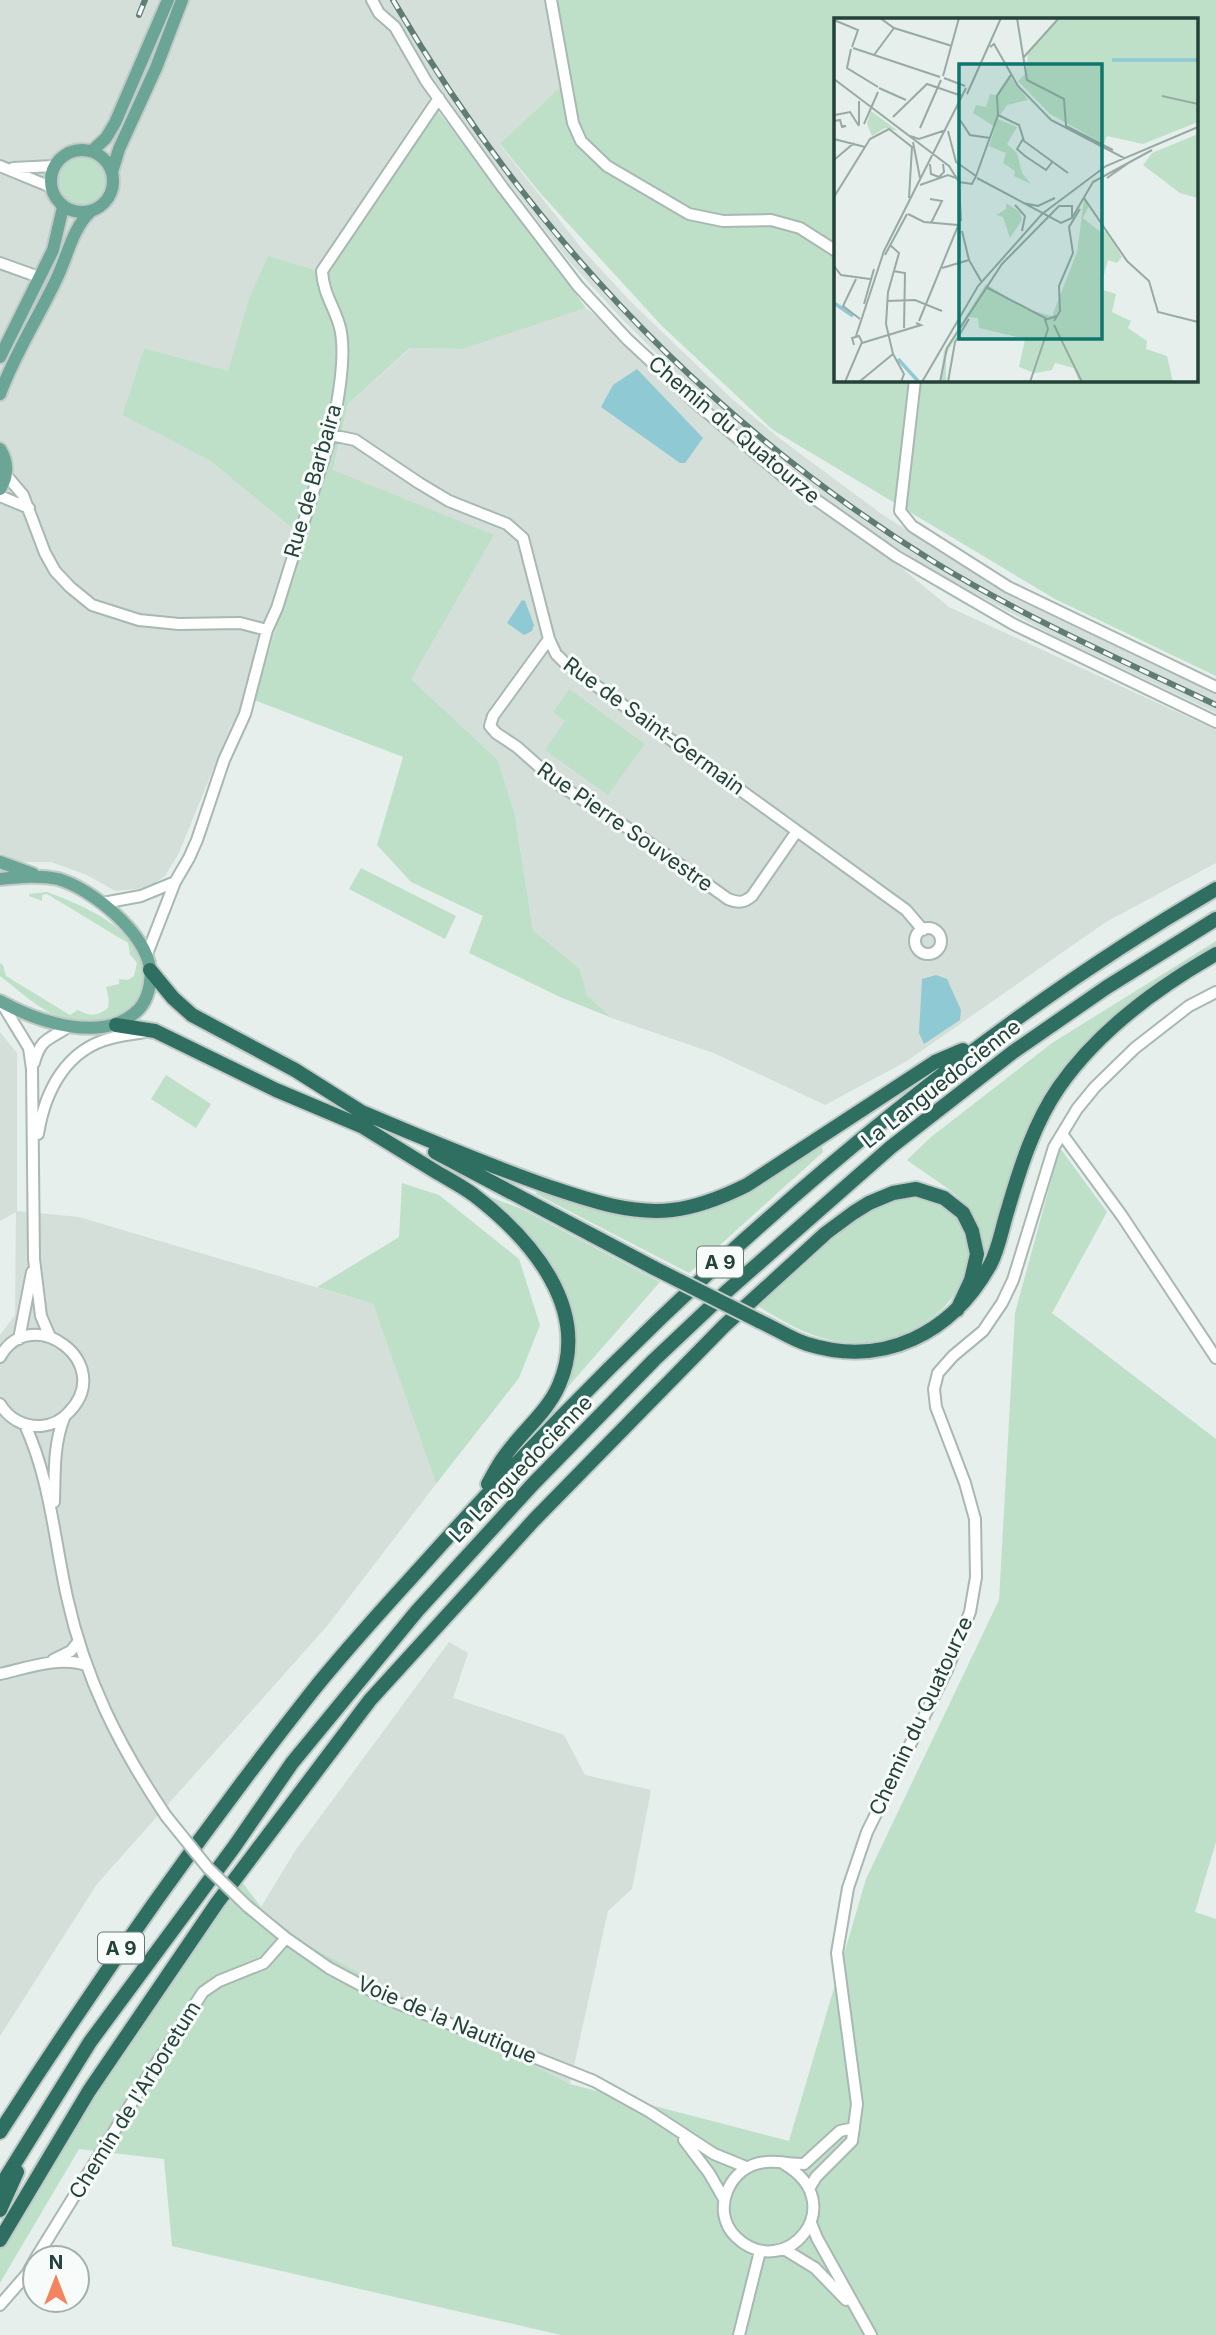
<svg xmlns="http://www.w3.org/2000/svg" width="1216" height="2335" viewBox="0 0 1216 2335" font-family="Inter,sans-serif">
<rect width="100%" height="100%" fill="#e6efeb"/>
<!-- built -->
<path fill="#d4dfda" d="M0 0H160L151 23 174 36 190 0H557L571 77 500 145 583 250 630 301 730 397 779 438 883 515 999 587 1216 692V713L1054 636 931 570 820 497 770 457 716 411 667 364 617 314 570 262 483 150 438 85 315 270 268 257 249 298 228 372 144 348 122 415 209 460 304 538 254 700 231 726 178 855 165 876 147 888 115 891 87 875 51 862H22L0 853Z
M586 308 949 607 1216 730V863L1106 922 907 1061 825 1105 716 1054 612 1018 587 995 580 969 533 930 515 815 498 760 411 679 333 471 348 404 411 348 463 349Z
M0 1032 17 1053V1211L79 1217 373 1304 436 1484 327 1626 97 1884 0 2036V1335L15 1315 16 1212 0 1221Z
M449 1642 468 1653 453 1698 564 1735 585 1775 651 1790 632 1889 608 1911 570 2084 296 1939 261 1907 295 1851Z"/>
<!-- green -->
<path fill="#bfe0c8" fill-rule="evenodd" d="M557 0H1216V676L1055 599 773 430 661 325 541 194 500 144 571 77ZM836 19H1197V380H836Z
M429 100 480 164 586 308 463 349 410 348 348 404 333 470 494 535 411 679 498 760 515 815 533 930 580 969 587 995 612 1018 560 997 469 953 483 916 411 882 377 845 403 757 254 700 304 538 209 460 122 415 144 348 228 371 249 298 268 256 315 270Z
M57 181a25 25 0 1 1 50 0a25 25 0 1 1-50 0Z
M569 689 645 744 608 795 545 750 565 721 553 712Z
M361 868 456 916 445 939 349 889Z
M47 892C74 902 113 918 130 941 171 994 116 1034 63 1018 43 1013 17 989 0 976V963L3 965 6 976 70 1015 78 1010C90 1017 98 1016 108 1008L109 1000 106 987 119 984V979L128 980 134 976 137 963 130 954 128 943 47 894 42 895V901L29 896V894Z
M1216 941V950L1139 1000 1054 1086 984 1269C985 1203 955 1195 907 1160L931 1137 1052 1043Z
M166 1075 211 1104 196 1128 151 1099Z
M822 1146 823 1152 689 1273 536 1194 537 1191 632 1214 749 1189Z
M1060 1148 1107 1212 1052 1313 1216 1439V1842L1195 1912 1216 1919V2335H561L172 2246 164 2159 79 2149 0 2283V2224L42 2151 93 2071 204 1908 233 1870 261 1907 296 1939 570 2084 789 2141 866 1879 999 1600 1015 1313Z
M402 1183 439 1195 519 1259 540 1325 519 1378 436 1484 373 1304 317 1287 399 1237Z
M482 1194 522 1209 660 1282 559 1397 565 1294Z
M916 1196C924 1198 934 1200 941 1203 956 1211 965 1226 968 1241 972 1260 967 1276 957 1291 930 1332 877 1350 830 1340 803 1334 781 1320 758 1306L830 1238 871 1208 895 1199Z"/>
<!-- water -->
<path fill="#8ec9d4" d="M637 369 703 438 685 463H680L601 407 613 385Z
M522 600 525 601 534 625 532 631 524 635 507 623Z
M936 975 947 979 961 1010 960 1020 924 1044 919 1033 922 979Z"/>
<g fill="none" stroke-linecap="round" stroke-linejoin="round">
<!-- minor casing -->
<g stroke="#a8b8b2" stroke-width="14">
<path id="minor" d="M372 0 379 13 395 27 426 81 503 188 578 286 627 339 697 404 785 478 896 556 1013 624 1216 722
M551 0 573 123 581 141 607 166 689 214 723 221 771 220 800 228 836 251
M0 166 51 187
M13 168 54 166
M0 263 39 277
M915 380 900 511 912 526 1008 587 1216 687
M331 435 355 440 419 483 449 501 507 524 523 538 549 639 556 654 565 663 906 910 923 930
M6 475 23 495 45 553 55 571 70 587 92 605 139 620 179 624 240 623 267 630
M0 496 29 508
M549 639 493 716 490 726 496 733 517 747 561 786 634 832 728 899C738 903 744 903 752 896L797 831
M103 903 141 896 175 882
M915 941a13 13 0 1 1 26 0a13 13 0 1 1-26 0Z
M147 954 175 882 189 858 197 840 224 760 245 714 267 630 277 608 331 435C337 406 348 352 339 324 333 305 323 292 322 271L439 98
M1 1002 29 1048 32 1069 34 1259 41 1316 50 1337
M34 1063C41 1036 51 1040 69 1026
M38 1134C45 1091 66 1049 112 1038 123 1035 134 1034 145 1032
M1062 1134 1122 1216 1216 1358
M19 1339 32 1272
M0 1357C31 1301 117 1363 69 1412 62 1420 52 1425 41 1426 24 1427 9 1419 0 1404
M25 1425C50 1479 54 1538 67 1597 85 1679 119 1746 166 1816
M54 1502C55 1474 53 1446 64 1418
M53 1660 71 1651 78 1642
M0 1674C27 1668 59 1656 86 1665
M247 1906 286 1938 329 1968 387 1999 594 2081 650 2112 714 2154 746 2167
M684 2140 709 2173 724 2199
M784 2164C853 2204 785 2284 736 2237 709 2211 730 2164 766 2162 778 2161 791 2164 804 2164L840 2131 854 2128
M809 2189 816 2177 852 2141 857 2104 837 1953 848 1888 867 1832 947 1670 970 1612 976 1577 975 1519 965 1483 936 1407 934 1389 938 1373 953 1356 983 1331 1002 1303 1013 1280 1054 1147 1077 1109 1095 1087 1135 1048 1189 1006 1216 992
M811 2223 817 2238 871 2335
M784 2249 815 2268 846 2300
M36 2258 152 2070 203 1992 219 1981 264 1963 286 1938
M0 2305 27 2274 35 2260
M739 2335 760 2251"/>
</g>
<!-- major casing -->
<g stroke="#c2cac8" stroke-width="16">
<path id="major" d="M51 181a31 31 0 1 1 62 0a31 31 0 1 1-62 0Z
M92 151 106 138 115 123 168 0
M112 172 119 149 156 68 182 0
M0 357 53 250 63 207
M0 394C14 355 38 318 56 280 67 258 72 229 90 212
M0 449C8 462 8 476 0 489
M0 862 33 874
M0 879C19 877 40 875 58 879 91 888 146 933 150 969 152 982 148 999 139 1009 104 1045 38 1022 0 1001"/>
</g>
<!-- highway casing -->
<g stroke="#c2cac8" stroke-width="18">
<path id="highway" d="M150 970 173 998 192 1015 295 1070 371 1118
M116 1025 155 1031 276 1090 366 1128
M364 1113C425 1139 485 1164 547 1186 586 1199 630 1215 672 1210 699 1207 723 1197 747 1185L935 1062 963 1050
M360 1125C386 1141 412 1157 438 1173 450 1180 463 1187 474 1195 531 1239 592 1309 559 1385 547 1413 521 1432 504 1457 498 1465 493 1475 488 1484
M435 1152 654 1268
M759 1321C775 1328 791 1339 807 1344 884 1368 952 1333 990 1265 999 1249 1002 1227 1008 1209 1020 1168 1034 1123 1059 1087 1098 1031 1158 987 1216 954
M0 2132C97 1981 200 1834 311 1693 346 1649 384 1608 421 1567 523 1453 630 1344 743 1241 890 1109 1045 988 1216 889
M0 2187 90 2042 234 1847 292 1763 417 1611 533 1484 654 1360 726 1292 891 1147 1013 1052 1107 987 1216 919
M0 2210 17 2172
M0 2240 89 2091 217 1903 370 1700 534 1520 724 1326 826 1233 853 1213 869 1203 893 1193 916 1189 944 1198 963 1213 972 1231 977 1254 971 1280 957 1310"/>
</g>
<!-- minor -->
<use href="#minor" stroke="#fff" stroke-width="10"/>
<!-- major -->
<use href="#major" stroke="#6aa596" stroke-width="12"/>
<!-- highway -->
<use href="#highway" stroke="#2f6f62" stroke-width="14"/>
<!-- rail casing -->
<g stroke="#5f7d75" stroke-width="6">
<path id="rail" d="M393 0C528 231 705 420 934 562 1024 617 1121 660 1216 705
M139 15 145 0"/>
</g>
<!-- rail -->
<use href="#rail" stroke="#f7fbf9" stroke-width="3.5" stroke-dasharray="10" stroke-linecap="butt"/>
<!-- minor-bridge casing -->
<g stroke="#a8b8b2" stroke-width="14" stroke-linecap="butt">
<path id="minor-bridge" d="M166 1816 208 1868 247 1906"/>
</g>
<!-- highway-bridge casing -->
<g stroke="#c2cac8" stroke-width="18" stroke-linecap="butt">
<path id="highway-bridge" d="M654 1268 759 1321"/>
</g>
<!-- minor-bridge -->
<use href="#minor-bridge" stroke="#fff" stroke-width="10"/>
<!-- highway-bridge -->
<use href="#highway-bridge" stroke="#2f6f62" stroke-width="14"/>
</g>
<g text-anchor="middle" stroke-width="6" stroke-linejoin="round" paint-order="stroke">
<!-- shield labels -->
<g fill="#f7fbf9" stroke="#637a73" stroke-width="2">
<rect x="697" y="1246.5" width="46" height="31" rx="5"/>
<rect x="98" y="1932.5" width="46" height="31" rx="5"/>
</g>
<g font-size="19" font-weight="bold" fill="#24423a">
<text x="720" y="1269">A 9</text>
<text x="121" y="1955">A 9</text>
</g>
<!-- street labels -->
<g font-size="21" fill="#24423a" stroke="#f7fbf9">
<text transform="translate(734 430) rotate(40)" y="7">Chemin du Quatourze</text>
<text transform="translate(313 481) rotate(-74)" y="7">Rue de Barbaira</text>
<text transform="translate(654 726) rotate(36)" y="7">Rue de Saint-Germain</text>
<text transform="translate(625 827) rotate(35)" y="7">Rue Pierre Souvestre</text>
<text transform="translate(941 1084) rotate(-38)" y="7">La Languedocienne</text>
<text transform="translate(521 1469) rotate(-46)" y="7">La Languedocienne</text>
<text transform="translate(921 1716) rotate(-65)" y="7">Chemin du Quatourze</text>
<text transform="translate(447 2020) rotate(23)" y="7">Voie de la Nautique</text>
<text transform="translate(135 2100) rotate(-58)" y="7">Chemin de l'Arboretum</text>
</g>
</g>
<!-- overview -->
<g transform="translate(834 18)">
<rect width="364" height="364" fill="#e6efeb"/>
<path d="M226 0 364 1V104L309 126 273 118 270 126 216 96 184 63 192 55 194 35ZM175 57 194 82 173 87 164 101 183 109 173 126 183 135 188 155 197 166 180 158 181 153 169 145 172 135 155 128 161 109 139 95 142 87 152 89 156 76 162 77ZM37 93 64 113 51 110 38 118 33 106ZM364 116V180L346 175 309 147 318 135ZM250 181 255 188 249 200 268 215 272 212 288 239 283 245 274 242 266 271 282 276 278 294 297 303 294 310 313 323 312 331 333 338 339 364H245L240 350 221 345 218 352 201 355 185 349 191 321 145 310 144 300 134 299 112 336V364H106L110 333 152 266 192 291 218 298 243 234ZM172 185 186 194 188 202 176 220 169 199 162 197 172 191Z" fill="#bfe0c8"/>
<path fill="none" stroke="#8ec9d4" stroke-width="3.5" d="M278 42H364M0 285 19 298M64 341 84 363"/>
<path fill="none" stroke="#98aaa4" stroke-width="2" d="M46 0 60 10 118 28M183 0 193 62 230 81 232 108 279 132M0 2 24 12 18 29M156 29 160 26 184 68 217 102 290 140M19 30 106 59M17 31 13 50 44 69M40 37 60 10M189 40 225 0M109 58 125 0M110 60 131 68M0 61 115 148 125 164 138 166 142 158 122 144 114 113M45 70 72 82M133 76 167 0M328 78 364 86M1 97 16 94 25 108M164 97 185 107 190 123 234 155M59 99 93 66 128 78M126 102 136 117 156 120M0 103 6 102 8 109 12 108H7M30 106 44 74M25 107V83M86 110 107 62M76 118 85 121 112 112M0 121 31 129M189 121 183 131 191 138 212 152 219 143M79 124 86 160M0 142 20 125M96 146 97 156 105 159 110 154 109 146M142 158 164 97 163 78 177 57M143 160 227 205 238 200 259 164 318 132M273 160 296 144M125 164 127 203M86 167 114 157 122 160M0 179 36 121 55 111 78 129 75 180M250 180 293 243 315 263 324 294 364 304M96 181 108 183 97 205M189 185 204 188 221 180M181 187 191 198 188 213M74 196 90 204 124 207M128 213 135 242 147 263M56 227 65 235 54 274 52 306 59 336 70 356 67 364M51 237 73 196M0 248 7 257 36 261M108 250 135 242M59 253 71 255 70 310M22 261 9 288 26 301M152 269 213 301M53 283 81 282 108 293M30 286 40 251M85 303 124 208M220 303 226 293 225 268 239 235 235 209 246 191M220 307 248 364M214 311 211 302 223 298M22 318 50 233 132 70M28 325 87 307 82 305M11 364 28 324 25 318 18 320 20 327M25 364 59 336M88 364 144 268 208 196 272 148 364 109M106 364 113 330 168 246 225 188H238V200M114 364 121 324 135 301M196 364 214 311"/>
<path fill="#0f766e" fill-opacity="0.15" stroke="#0f766e" stroke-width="3.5" d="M125 46H268V321H125Z"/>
<rect width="364" height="364" fill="none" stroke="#24423a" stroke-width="3.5"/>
</g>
<!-- north arrow -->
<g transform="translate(56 2279)"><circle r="33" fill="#f7fbf9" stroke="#a3b1ad" stroke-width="2"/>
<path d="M0-5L12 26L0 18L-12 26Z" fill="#f4845f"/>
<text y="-10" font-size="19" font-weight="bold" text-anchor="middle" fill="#24423a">N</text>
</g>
</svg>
